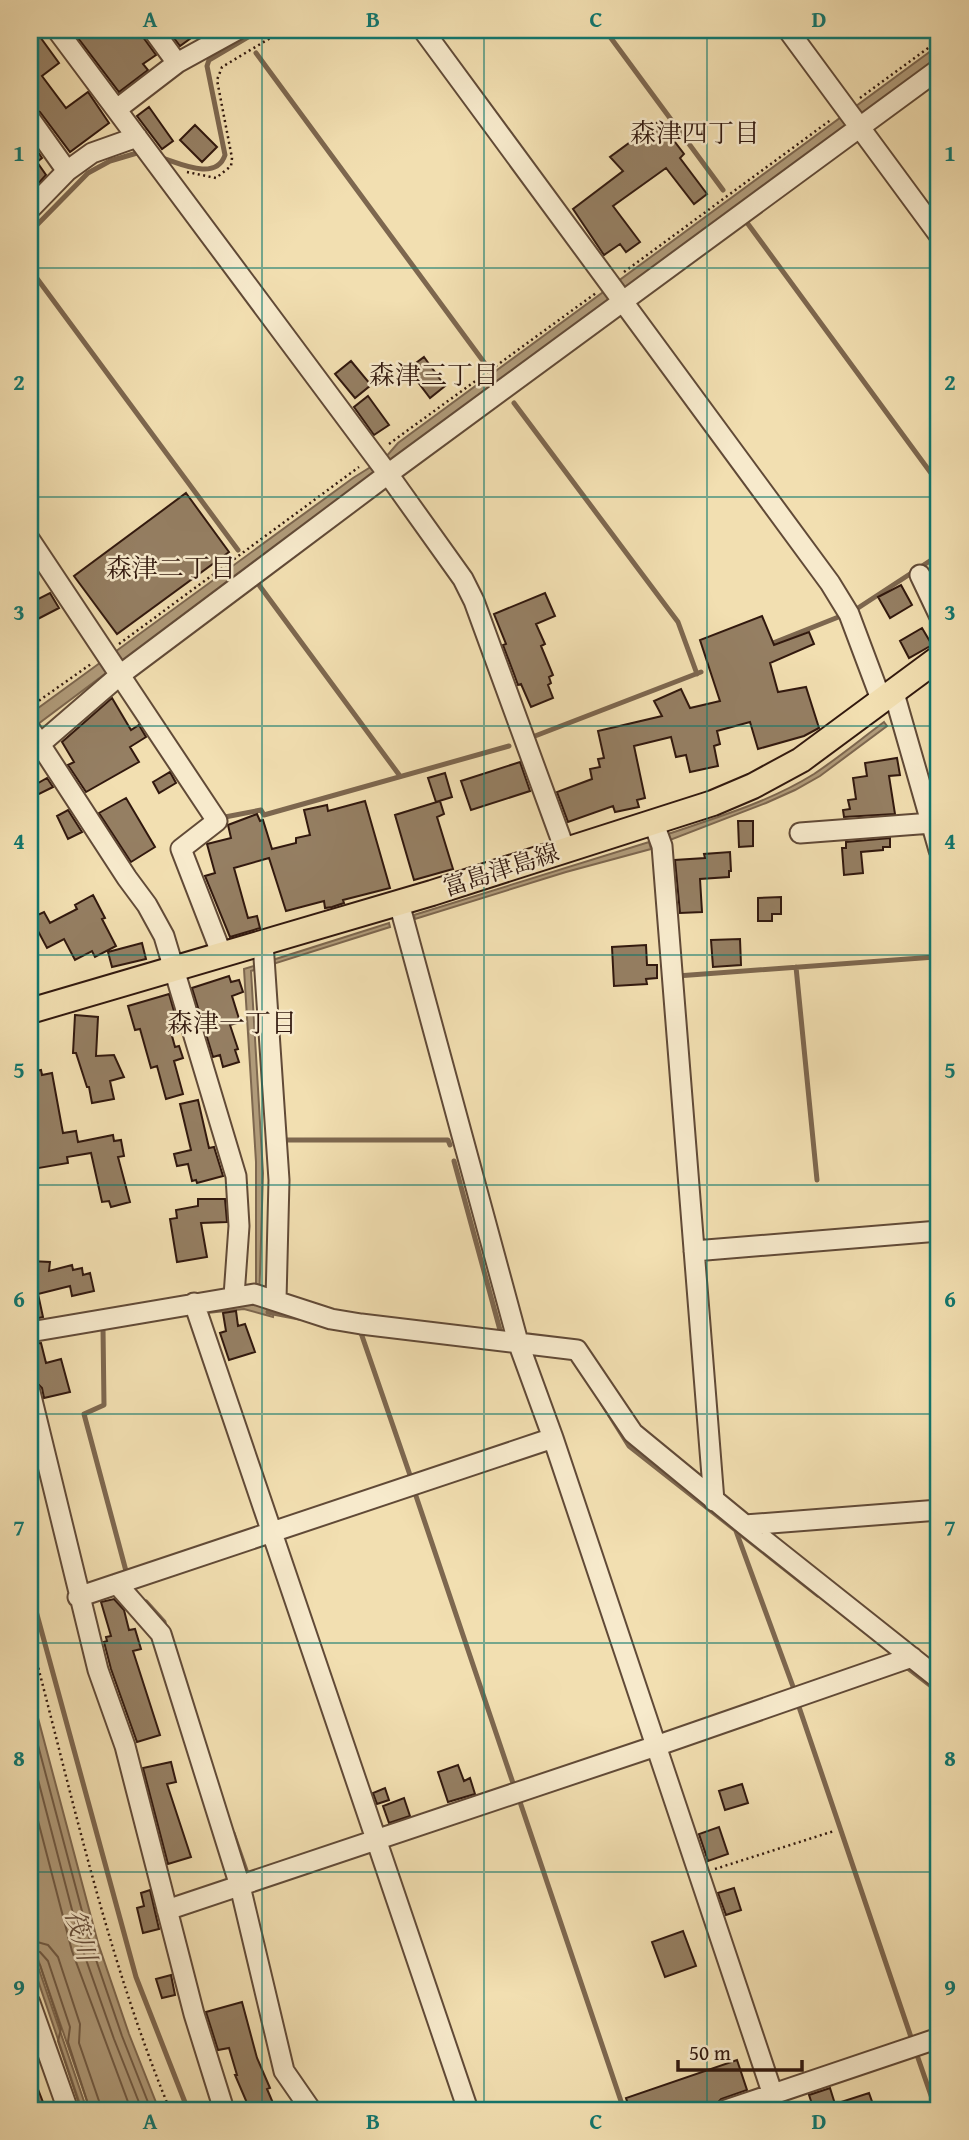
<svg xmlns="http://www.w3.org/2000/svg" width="969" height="2140" viewBox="0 0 969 2140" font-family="'Gentium Book Plus','Noto Serif JP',serif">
<rect width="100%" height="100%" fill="#f2dfb1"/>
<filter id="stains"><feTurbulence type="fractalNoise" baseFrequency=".00286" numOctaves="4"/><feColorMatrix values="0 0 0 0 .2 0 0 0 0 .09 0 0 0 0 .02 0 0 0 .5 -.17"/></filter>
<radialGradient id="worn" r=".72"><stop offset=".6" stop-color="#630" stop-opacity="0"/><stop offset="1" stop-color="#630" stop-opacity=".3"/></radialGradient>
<!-- water -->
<path fill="#b09b7a" stroke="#7d674f" stroke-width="2" d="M939 45V59L405 452 389 461 30 730V714L353 478 385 458 398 443Z
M884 722 887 726 820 776 795 790 766 803 670 840 668 834C718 817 769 802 814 774 838 758 861 739 884 722Z
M649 842 651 849 566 872 415 919 414 915Z
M389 923 390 927 251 971 263 1173 259 1306 274 1311 273 1317 244 1309 208 1313 207 1307 256 1289V1162L244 969Z
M30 1688 98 1943 129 2034 159 2110H90L30 1936Z
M30 1943 87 2110H82L30 1957Z"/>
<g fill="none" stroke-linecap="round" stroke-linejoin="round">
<!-- shore -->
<path stroke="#705a44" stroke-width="2" d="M30 1715 91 1945 122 2036 151 2110
M30 1749 82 1948 114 2039 142 2110
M30 1790 72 1951 131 2110
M30 1940 48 1945 58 1957 80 2024 79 2043 99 2101 100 2110
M30 1950 40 1952 48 1961 70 2027 68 2042 90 2110
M30 1959 36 1960 40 1965 61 2029 58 2041 81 2110"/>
<!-- stream -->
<path stroke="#7d674f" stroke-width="5" d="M605 30 723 190
M256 53 486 365
M159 157C179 163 216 182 225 155L207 66 209 60 260 30
M748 224 939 484
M30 232 88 173 110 161 137 153
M30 269 238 550
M514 403 678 622 697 674
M259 585 400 776
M858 608 939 555
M768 645 841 616
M535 736 701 672
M225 817 261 810 264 815 509 746
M796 967 817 1180
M677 976 935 957
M285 1140H448L450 1145
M454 1161 500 1330
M268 1312 299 1318
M107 1327 103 1328 104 1405 84 1414 126 1571
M357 1331 361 1333 411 1478
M602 1403 629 1446 818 1595
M416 1496 515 1789
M736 1531 795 1692
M30 1589 136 1977 188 2110
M146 1602 164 1622 165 1627
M909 1669 939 1692
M798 1704 913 2043
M519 1799 624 2110
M233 1833 248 1876
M917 2055 936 2110"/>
</g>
<!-- building -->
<path fill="#957f63" stroke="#31180e" stroke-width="2" d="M30 30H35L59 63 42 76 66 108 88 92 109 123 70 152 40 112 30 107Z
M72 30H141L143 37 156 55 143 64 148 70 119 92Z
M168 30H202L180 46Z
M149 107 173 141 162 149 137 116Z
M659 121 684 154 680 158 707 194 694 204 666 168 613 206 640 242 626 252 620 244 604 255 573 209 623 171 610 157Z
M195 125 217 147 202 162 180 140Z
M30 140 42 158 37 162 46 175 36 186 30 177Z
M424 357 445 386 430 398 408 369Z
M351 361 371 385 355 398 335 374Z
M368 396 389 425 374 435 354 407Z
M186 493 229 552 117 634 74 576Z
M901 585 912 605 890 618 878 597Z
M50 593 59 608 30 623V603Z
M545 593 555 616 536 624 545 644 541 646 553 675 549 677 551 683 548 685 553 698 531 707 521 684 518 685 514 674 503 645 506 644 494 614Z
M762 616 774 645 809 632 814 644 770 663 778 692 806 687 819 728 804 736 758 749 750 722 717 731 720 744 714 746 718 766 690 772 686 755 676 757 671 737 634 746 645 798 637 800 639 807 615 812 613 806 568 822 557 792 592 779 590 769 600 767 598 759 604 758 598 731 662 716 654 701 681 689 690 708 720 701 700 640Z
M922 628 932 645 909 658 900 641Z
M112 698 131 730 139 725 146 737 130 747 139 762 86 792 68 765 74 762 62 742Z
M897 758 900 775 889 776 895 814 844 817 843 810 850 809 848 800 856 799 853 778 867 776 865 763Z
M520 762 530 791 471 810 461 781Z
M170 772 176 783 159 793 153 782Z
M445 773 452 797 436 802 428 778Z
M47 778 53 787 37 795 33 786Z
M126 798 155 847 131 862 99 813Z
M365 801 390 888 343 900 344 903 332 907 325 908 324 901 286 911 269 858 234 868 248 918 257 916 260 928 230 937 205 876 215 873 207 844 231 838 228 825 257 814 260 821 263 820 272 849 296 843V838L310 835 304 810 327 805 328 811Z
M440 801 444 814 437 817 453 869 414 880 395 815Z
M68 810 82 832 68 839 57 816Z
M738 821H753V846L739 847Z
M890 838V847H883V850L861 852 863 873 844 875 842 848H846V842Z
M730 852 731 871H729V877L700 879 702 912 680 913 675 860 705 858 704 854Z
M93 895 105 918 102 919 116 946 95 957 92 951 75 960 64 939 47 948 31 918 44 912 50 923 77 909 75 905Z
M781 897V914H772V921H758V898Z
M740 939 741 965 713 967 711 940Z
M142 943 146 959 112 967 108 952Z
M646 945 647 965H657V978L646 979 647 984 614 986 612 947Z
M229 976 231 982 239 980 243 992 232 996 240 1022 230 1025 238 1049 235 1050 239 1062 223 1067 220 1055 213 1057 192 988Z
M169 994 176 1018 168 1021 175 1047 179 1046 183 1058 174 1061 183 1094 166 1099 157 1066 151 1068 140 1029 135 1030 128 1006Z
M75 1015 98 1017 96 1056 114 1055 124 1077 110 1081 114 1099 92 1103 89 1087H87L76 1053H73Z
M41 1070 42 1075 52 1073 63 1133 76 1131 78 1142 113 1135 114 1141 121 1140 124 1156 118 1157 130 1202 111 1207 109 1201 102 1202 91 1153 67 1157 68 1163 33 1169 30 1162V1072Z
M198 1100 209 1148 214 1147 223 1176 197 1183 196 1180 192 1181 188 1164 177 1166 174 1154 191 1150 180 1104Z
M198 1199H225L227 1222 201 1223 207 1257 177 1262 170 1219 177 1218 176 1210 198 1206Z
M30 1261 50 1262 49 1271 72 1265 73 1270 82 1268 83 1275 90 1273 94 1291 72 1296 70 1286 38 1294 43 1317 30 1320Z
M236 1311 238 1326 245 1324 255 1352 229 1360 220 1333 226 1331 223 1313Z
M41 1343 46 1363 61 1359 70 1392 44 1398 42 1388 35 1381 30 1358V1344Z
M114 1599 124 1610 129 1630 135 1629 141 1649 133 1651 160 1735 137 1742 111 1669 104 1642 107 1641 106 1637 111 1636 101 1602Z
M171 1762 176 1782 167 1784 191 1857 168 1864 143 1768Z
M458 1765 464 1781 470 1778 475 1794 448 1802 438 1772Z
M742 1784 748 1803 725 1810 719 1791Z
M385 1788 389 1800 377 1804 373 1793Z
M404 1798 410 1816 389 1823 383 1806Z
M719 1827 728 1854 708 1861 699 1834Z
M734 1888 741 1910 726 1915 718 1893Z
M150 1890 159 1929 143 1933 137 1908 144 1906 141 1893Z
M683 1931 696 1966 665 1977 652 1942Z
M171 1975 175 1995 162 1998 156 1979Z
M242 2002 257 2058 270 2088 267 2089 276 2110H250L235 2075H237L229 2048 218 2050 206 2012Z
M737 2060 747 2090 721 2099 714 2107 704 2110H630L626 2098Z
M31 2071 46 2110H30Z
M830 2088 835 2104 869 2093 875 2110H814L809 2095Z"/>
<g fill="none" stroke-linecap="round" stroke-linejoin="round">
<!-- minor casing -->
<g stroke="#614a37" stroke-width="23">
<path id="minor" d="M57 30 388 474 463 579 474 601 565 850
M153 30 177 63
M423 30 830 583 849 614 882 702
M788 30 939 235
M117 109 177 63 237 30
M30 119 67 171
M30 209 67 171 92 153 137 137
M30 540 217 821 181 849 222 955
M920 575 939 615
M894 693 939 850
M30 729 127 878 147 905 164 936 236 1176 239 1226 234 1296
M40 744 120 675 388 474 939 69
M653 821 662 846 714 1501
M800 833 932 823
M399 903 518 1342 553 1438 778 2110
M263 943 279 1180 276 1300
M694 1251 939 1231
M194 1303 468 2110
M30 1332 254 1294 331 1319 361 1324 577 1350 633 1433 745 1525 939 1679
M30 1392 98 1670 125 1746 194 2014 224 2110
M745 1525 939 1510
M117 1584 161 1634 240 1886 284 2071 311 2110
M78 1597 553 1438
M167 1910 656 1746 912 1657
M30 2003 68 2110
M726 2110 939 2038"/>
</g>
<!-- major casing -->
<g stroke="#31180e" stroke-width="28">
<path id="major" d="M30 1011 432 893 713 803 753 786 801 760 939 658"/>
</g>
<!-- path -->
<path stroke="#31180e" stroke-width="2.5" stroke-dasharray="2 3.5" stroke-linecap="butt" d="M860 98 939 40
M187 172 216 178 231 166 232 158 217 80 222 67 272 37 279 30
M624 272 832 119
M389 444 596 293
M119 644 359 467
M30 707 91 664
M30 1636C72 1795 107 1958 170 2110
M715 1869 834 1831"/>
<!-- minor -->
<use href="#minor" stroke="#f7eacc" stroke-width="19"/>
<!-- major -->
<use href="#major" stroke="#f2dfb1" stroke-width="24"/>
</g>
<!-- grid -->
<path fill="none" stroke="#0f766e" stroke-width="2" stroke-opacity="0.55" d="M262 30V2110M484 30V2110M707 30V2110M30 268H939M30 497H939M30 726H939M30 955H939M30 1185H939M30 1414H939M30 1643H939M30 1872H939"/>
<g text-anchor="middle" stroke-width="5" stroke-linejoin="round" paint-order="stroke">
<!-- street labels -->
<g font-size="24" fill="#31180e" stroke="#f7eacc">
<text transform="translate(501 870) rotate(-18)" y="8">富島津島線</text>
</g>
<!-- neighbourhood labels -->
<g font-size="26" fill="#31180e" stroke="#f7eacc">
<text x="695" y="142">森津四丁目</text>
<text x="434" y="384">森津三丁目</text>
<text x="171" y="577">森津二丁目</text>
<text x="232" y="1032">森津一丁目</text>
</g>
<!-- water labels -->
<g font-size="26" font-style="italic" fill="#644c39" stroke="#f7eacc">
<text transform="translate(81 1935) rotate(74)" y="9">筏川</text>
</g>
</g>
<!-- margin -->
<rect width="969" height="2140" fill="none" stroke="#f2dfb1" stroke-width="77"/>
<!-- scale -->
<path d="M678 2060v10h124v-10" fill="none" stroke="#31180e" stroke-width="3.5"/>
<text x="689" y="2060" font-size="21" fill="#31180e" stroke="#f7eacc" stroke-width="5" paint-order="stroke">50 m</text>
<rect x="38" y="38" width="892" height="2064" fill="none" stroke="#0f766e" stroke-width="2.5"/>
<g font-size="23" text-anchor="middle" font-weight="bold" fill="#0f766e">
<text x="150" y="27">A</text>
<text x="373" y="27">B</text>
<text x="596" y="27">C</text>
<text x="819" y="27">D</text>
<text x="19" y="161">1</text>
<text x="950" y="161">1</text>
<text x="19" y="390">2</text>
<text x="950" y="390">2</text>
<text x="19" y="620">3</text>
<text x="950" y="620">3</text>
<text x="19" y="849">4</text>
<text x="950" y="849">4</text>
<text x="19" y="1078">5</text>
<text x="950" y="1078">5</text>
<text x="19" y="1307">6</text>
<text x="950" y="1307">6</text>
<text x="19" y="1536">7</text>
<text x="950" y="1536">7</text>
<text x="19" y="1766">8</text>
<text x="950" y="1766">8</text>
<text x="19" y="1995">9</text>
<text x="950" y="1995">9</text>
<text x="150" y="2129">A</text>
<text x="373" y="2129">B</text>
<text x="596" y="2129">C</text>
<text x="819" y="2129">D</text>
</g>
<rect width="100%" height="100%" filter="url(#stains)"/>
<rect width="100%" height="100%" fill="url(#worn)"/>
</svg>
